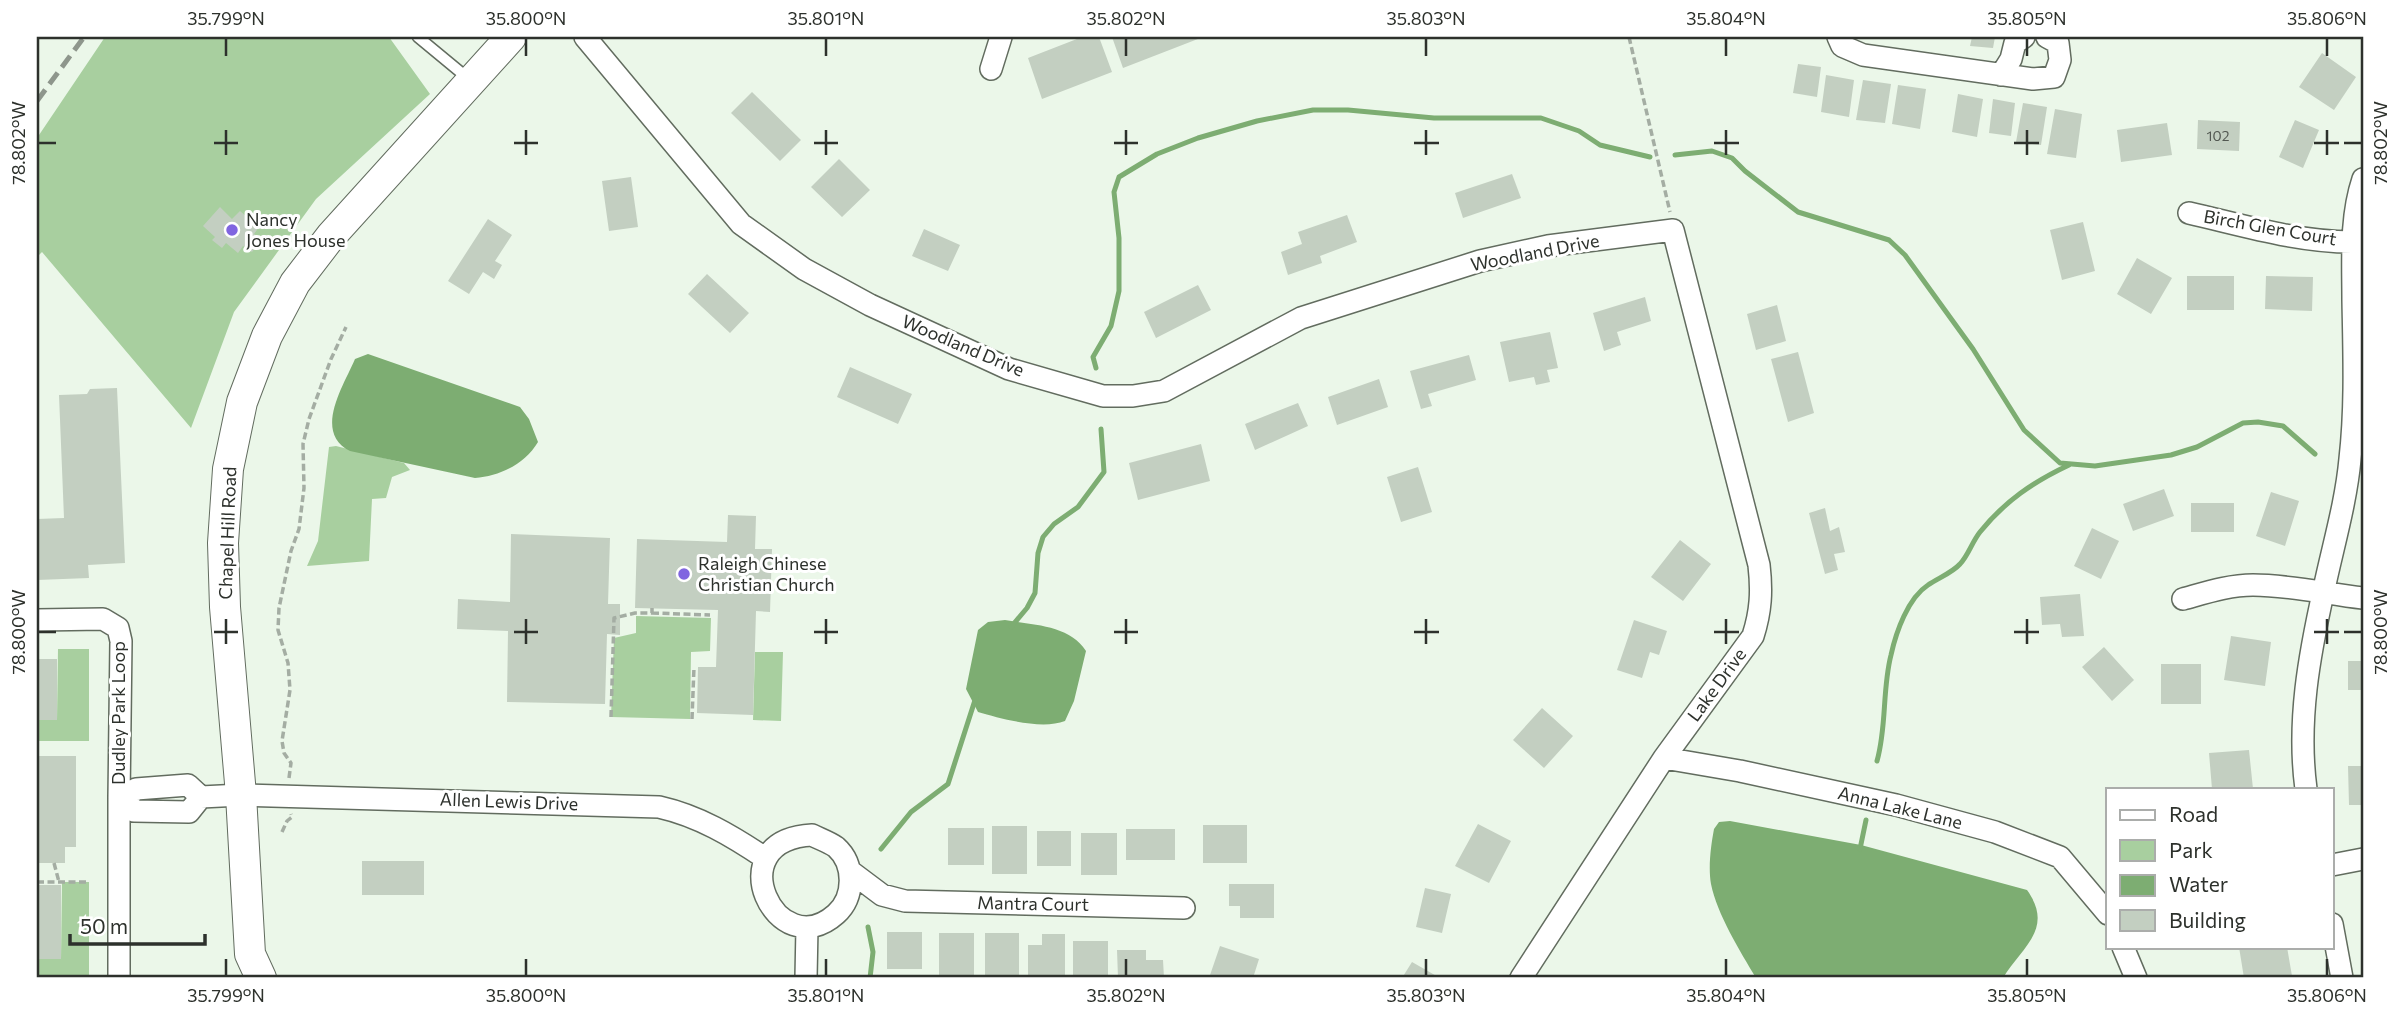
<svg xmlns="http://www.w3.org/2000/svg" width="2400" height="1015" viewBox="0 0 2400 1015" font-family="Commissioner,sans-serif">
<rect width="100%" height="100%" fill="#ebf7e9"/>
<!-- green -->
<path fill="#a8cf9f" d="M105 37H389L430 94 316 199 234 312 191 428 42 252 37 257V138Z
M336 446 404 463 410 470 392 477 386 498 372 499 369 561 307 566 318 541 329 447Z
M636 616 711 618 710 651 691 652 690 719 611 717 614 638 636 633Z
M58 649H89V741H37V720H57Z
M755 652H783L781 721 753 720Z
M62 882H89V976L37 977V959H61Z"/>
<!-- water -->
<path fill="#7dad72" d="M368 354 520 407 529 419 538 442C525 464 500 476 475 478L350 451C313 432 343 387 355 359Z
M1005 620C1033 625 1070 625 1086 651L1074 701 1065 721C1042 730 1002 719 978 712L966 689 978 630 988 622Z
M1730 821 1861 845 2027 890C2055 929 2021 948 2003 978H1756C1740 951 1717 914 1711 884 1708 867 1711 845 1714 829L1719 822Z"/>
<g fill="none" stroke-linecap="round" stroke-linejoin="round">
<!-- stream -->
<path stroke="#7dad72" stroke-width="5" d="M1675 155 1712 151 1732 158 1745 171 1798 212 1889 240 1905 255 1973 349 2024 430 2060 463 2095 466 2171 455 2197 447 2243 423 2258 422 2283 426 2315 454
M1096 368 1093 357 1111 326 1119 291V238L1114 192 1119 177 1157 154 1198 138 1257 121 1313 110H1348L1434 118H1541L1579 131 1600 145 1650 157
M1011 627 1027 608 1035 593 1038 553 1043 537 1054 524 1078 507 1104 472 1101 429
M1877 761C1887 726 1882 690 1891 655 1896 632 1908 598 1928 585 1938 578 1952 573 1960 564 1968 556 1972 542 1980 532 2005 501 2033 482 2069 465
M881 849 911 812 948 784 976 697
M1860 849 1866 820
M868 927 873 952 870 978"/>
</g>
<!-- building -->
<path fill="#c3cfc1" d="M1082 37H1099L1112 72 1042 99 1028 58Z
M1112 37H1203L1123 68Z
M1972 37H1995L1993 48 1970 46Z
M2322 53 2356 77 2334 110 2299 87Z
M1798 64 1821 67 1817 97 1793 93Z
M1826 75 1854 80 1849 117 1821 112Z
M1863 80 1891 84 1885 123 1856 120Z
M1898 85 1926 89 1920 129 1892 124Z
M752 92 801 140 780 161 731 113Z
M1958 94 1983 99 1977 137 1952 132Z
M1993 99 2015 103 2011 136 1989 133Z
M2023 103 2047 107 2041 145 2016 142Z
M2055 109 2082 114 2076 158 2047 154Z
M2198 120 2240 122 2239 151 2197 149Z
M2295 120 2319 130 2303 168 2279 157Z
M2167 123 2172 155 2121 162 2117 130Z
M839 159 870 190 842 217 811 187Z
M1512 174 1521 198 1463 218 1455 193Z
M631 177 638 227 609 231 602 181Z
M220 207 232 219 240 211 259 227 254 234 262 239 252 252 243 246 238 253 226 243 222 248 212 240 215 237 203 226Z
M1347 215 1357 242 1320 256 1322 263 1288 275 1281 252 1302 244 1298 232Z
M488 219 512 235 495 261 502 265 494 279 483 272 469 294 448 281Z
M2083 222 2095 271 2062 280 2050 230Z
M924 229 960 245 948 271 912 256Z
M2137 258 2172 278 2151 314 2117 294Z
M707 274 749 313 730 333 688 294Z
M2187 276H2234V310H2187Z
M2266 276 2313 277 2312 311 2265 309Z
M1198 285 1211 310 1156 338 1144 312Z
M1645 297 1651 321 1617 332 1621 345 1604 351 1593 313Z
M1777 305 1786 341 1756 350 1747 314Z
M1550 332 1558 368 1547 370 1550 382 1536 385 1534 377 1509 382 1500 342Z
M1798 352 1814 413 1788 422 1771 359Z
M1469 355 1476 380 1428 394 1432 406 1421 409 1410 371Z
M850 367 912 394 898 424 837 397Z
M1379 379 1388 407 1337 425 1328 397Z
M117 388 125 563 88 565 89 578 37 580V519L64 518 59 395 87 394 90 389Z
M1298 403 1308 426 1255 450 1245 424Z
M1201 444 1210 481 1138 500 1129 463Z
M1418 467 1432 512 1401 522 1387 477Z
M2164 489 2174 516 2133 531 2123 504Z
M2271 492 2299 501 2285 546 2256 536Z
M2191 503H2234V532H2191Z
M1825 508 1830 531 1839 527 1845 552 1834 554 1838 570 1825 574 1809 513Z
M728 515 756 516 755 549H772L770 612 756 611 753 715 697 713 698 667H716L718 610 635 608 637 539 727 542Z
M2092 528 2119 541 2101 579 2074 566Z
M511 534 610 538 608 604H620V635L607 634 605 704 507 702 508 631 457 629 458 599 510 602Z
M1680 540 1711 564 1683 601 1651 577Z
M2080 594 2084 636 2062 637 2060 624 2042 625 2040 597Z
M1634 620 1667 631 1659 655 1650 652 1642 678 1617 670Z
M2231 636 2271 642 2265 686 2224 680Z
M2104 647 2134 680 2112 701 2082 667Z
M37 659H57V720H37Z
M2348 661H2363V690H2348Z
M2161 664H2201V704H2161Z
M1542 708 1573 736 1544 768 1513 740Z
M2249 750 2253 789H2212L2209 753Z
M37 756H76V847H65V863H37Z
M2348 766H2363V805H2349Z
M1478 824 1511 841 1489 883 1455 866Z
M1203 825H1247V863H1203Z
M992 826H1027V874H992Z
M948 828H984V865H948Z
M1126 829H1175V860H1126Z
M1037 831H1071V866H1037Z
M1081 833H1117V875H1081Z
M362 861H424V895H362Z
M1229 884H1274V918H1240V906H1229Z
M37 885H61V959H37Z
M1425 888 1451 894 1442 933 1416 927Z
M887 932H922V969H887Z
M939 933H974V978H939Z
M985 933H1019V978H985Z
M1042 934H1065V977H1028V945H1042Z
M1073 941H1108V978H1073Z
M1220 946 1259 959 1253 978H1209Z
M2239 947H2287L2292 976 2276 978H2244Z
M1117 950H1146V960H1163L1164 978H1118Z
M1412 962 1440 978H1402Z"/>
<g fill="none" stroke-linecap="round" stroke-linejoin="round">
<!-- lane casing -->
<g stroke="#626c5f" stroke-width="13">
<path id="lane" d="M418 37 470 80"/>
</g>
<!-- street casing -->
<g stroke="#626c5f" stroke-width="24">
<path id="street" d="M585 37 741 224 804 269 870 305 1009 369 1103 396H1133L1164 391 1301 318 1480 261 1548 246 1673 230 1759 565C1762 591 1761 611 1753 636L1664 758 1521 978
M1838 37 1842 46 1863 55 2033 79 2054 77 2060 60 2058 43 2047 37
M991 69 1001 37
M2001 75 2011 59 2015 43 2024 37
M2189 213C2242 225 2297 242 2352 242
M2183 599C2205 593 2229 585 2253 585 2290 585 2327 594 2363 598
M37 620 103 619 118 628 121 641 119 798H125L134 811 189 812 201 797
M1664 758 1740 771 1896 805 1995 832 2060 857 2108 914
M2306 789C2297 722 2309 656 2324 589 2333 546 2346 503 2350 459 2356 406 2354 353 2353 300 2353 259 2350 218 2363 179
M201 797 241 795 659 807C699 816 732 836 765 858
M119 798V978
M125 798 136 789 188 785 201 797
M812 835C820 839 829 842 836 847 855 864 855 897 836 914 777 967 716 840 812 835Z
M2332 865 2363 859
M850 871 882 895 905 901 1184 908
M2332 924 2342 978
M2123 947 2136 978
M806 978 807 927"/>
</g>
<!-- secondary casing -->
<g stroke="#626c5f" stroke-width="32">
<path id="secondary" d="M261 978 250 954 241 795 225 607 223 543 228 469 242 402 267 336 295 283 331 236 511 37"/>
</g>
<!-- path -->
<path stroke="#a4ada3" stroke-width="3.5" stroke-dasharray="7 3.5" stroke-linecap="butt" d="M1629 37 1670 212
M652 613 710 615
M611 717 614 618 635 613H652V608
M692 719 694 667
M289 778 291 763 284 753 282 741 290 690 288 663 278 630 279 608 291 551 299 529 304 488 303 444 309 419 331 359 346 327
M282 832 287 821 292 817 291 814
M54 863 59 882
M37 882H89"/>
<!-- lane -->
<use href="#lane" stroke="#fff" stroke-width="10"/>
<!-- street -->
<use href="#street" stroke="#fff" stroke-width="21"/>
<!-- secondary -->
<use href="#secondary" stroke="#fff" stroke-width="30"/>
<!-- rail -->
<path stroke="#8e968c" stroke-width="5" stroke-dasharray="14 7" stroke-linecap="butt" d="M37 101 84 37"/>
</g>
<!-- ticks -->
<path fill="none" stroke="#2d312c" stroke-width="2.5" d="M226 38V56M526 38V56M826 38V56M1126 38V56M1426 38V56M1726 38V56M2027 38V56M2327 38V56M226 130V155M526 130V155M826 130V155M1126 130V155M1426 130V155M1726 130V155M2027 130V155M2327 130V155M38 143H56M214 143H238M514 143H538M814 143H838M1114 143H1138M1414 143H1439M1714 143H1739M2014 143H2039M2314 143H2339M2344 143H2362M226 619V644M526 619V644M826 619V644M1126 619V644M1426 619V644M1726 619V644M2027 619V644M2327 619V644M38 632H56M214 632H238M514 632H538M814 632H838M1114 632H1138M1414 632H1439M1714 632H1739M2014 632H2039M2314 632H2339M2344 632H2362M226 959V976M526 959V976M826 959V976M1126 959V976M1426 959V976M1726 959V976M2027 959V976M2327 959V976"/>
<!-- markers -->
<g fill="#8065e0" stroke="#fff" stroke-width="2.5">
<circle cx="232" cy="230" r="7"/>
<circle cx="684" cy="574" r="7"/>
</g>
<g text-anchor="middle" stroke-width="6" stroke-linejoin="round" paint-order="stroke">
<!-- number labels -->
<g font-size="14" fill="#525851">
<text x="2218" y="141">102</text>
</g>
<!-- poi labels -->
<g font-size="18" fill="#2d312c" stroke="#fff" text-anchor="start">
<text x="246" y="226">Nancy<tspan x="246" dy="21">Jones House</tspan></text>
<text x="698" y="570">Raleigh Chinese<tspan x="698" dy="21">Christian Church</tspan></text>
</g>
<!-- street labels -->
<g font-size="18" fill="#2d312c" stroke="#fff">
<text transform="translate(2270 228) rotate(10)" y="6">Birch Glen Court</text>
<text transform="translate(1535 253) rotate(-11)" y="6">Woodland Drive</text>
<text transform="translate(963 346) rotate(23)" y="6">Woodland Drive</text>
<text transform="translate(228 533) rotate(-88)" y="6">Chapel Hill Road</text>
<text transform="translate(1717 685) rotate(-54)" y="6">Lake Drive</text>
<text transform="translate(119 713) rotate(-90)" y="6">Dudley Park Loop</text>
<text transform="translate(509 802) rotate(2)" y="6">Allen Lewis Drive</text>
<text transform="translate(1900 808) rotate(14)" y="6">Anna Lake Lane</text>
<text transform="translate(1033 904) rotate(1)" y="6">Mantra Court</text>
</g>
</g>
<!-- border -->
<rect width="2400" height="1015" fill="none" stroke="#ffffff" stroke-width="77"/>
<!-- legend -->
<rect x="2106" y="788" width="228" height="161" fill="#ffffff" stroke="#abadab" stroke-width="2"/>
<rect x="2120" y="810" width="35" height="10" fill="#ffffff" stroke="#abadab" stroke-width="2"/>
<text x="2169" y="822" font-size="21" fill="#2d312c">Road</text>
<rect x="2120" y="840" width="35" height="21" fill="#a8cf9f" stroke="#abadab" stroke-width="2"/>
<text x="2169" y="858" font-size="21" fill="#2d312c">Park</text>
<rect x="2120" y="875" width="35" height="21" fill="#7dad72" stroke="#abadab" stroke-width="2"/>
<text x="2169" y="892" font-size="21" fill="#2d312c">Water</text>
<rect x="2120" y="910" width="35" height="21" fill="#c3cfc1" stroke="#abadab" stroke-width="2"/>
<text x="2169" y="928" font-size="21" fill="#2d312c">Building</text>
<!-- scale -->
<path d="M70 934v10h135v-10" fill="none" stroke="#2d312c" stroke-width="3.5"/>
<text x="80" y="934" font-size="21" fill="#2d312c" stroke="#ffffff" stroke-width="5" paint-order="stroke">50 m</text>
<rect x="38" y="38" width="2324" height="938" fill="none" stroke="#2d312c" stroke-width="2.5"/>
<g font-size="18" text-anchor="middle" fill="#2d312c">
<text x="226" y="25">35.799°N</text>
<text x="526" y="25">35.800°N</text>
<text x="826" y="25">35.801°N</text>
<text x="1126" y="25">35.802°N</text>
<text x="1426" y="25">35.803°N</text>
<text x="1726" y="25">35.804°N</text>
<text x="2027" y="25">35.805°N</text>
<text x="2327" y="25">35.806°N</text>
<text transform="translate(2381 143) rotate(-90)" y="6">78.802°W</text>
<text transform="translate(19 143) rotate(-90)" y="6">78.802°W</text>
<text transform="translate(2381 632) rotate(-90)" y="6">78.800°W</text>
<text transform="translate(19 632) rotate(-90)" y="6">78.800°W</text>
<text x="226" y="1002">35.799°N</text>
<text x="526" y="1002">35.800°N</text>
<text x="826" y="1002">35.801°N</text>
<text x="1126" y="1002">35.802°N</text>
<text x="1426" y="1002">35.803°N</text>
<text x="1726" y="1002">35.804°N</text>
<text x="2027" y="1002">35.805°N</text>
<text x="2327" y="1002">35.806°N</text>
</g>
</svg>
